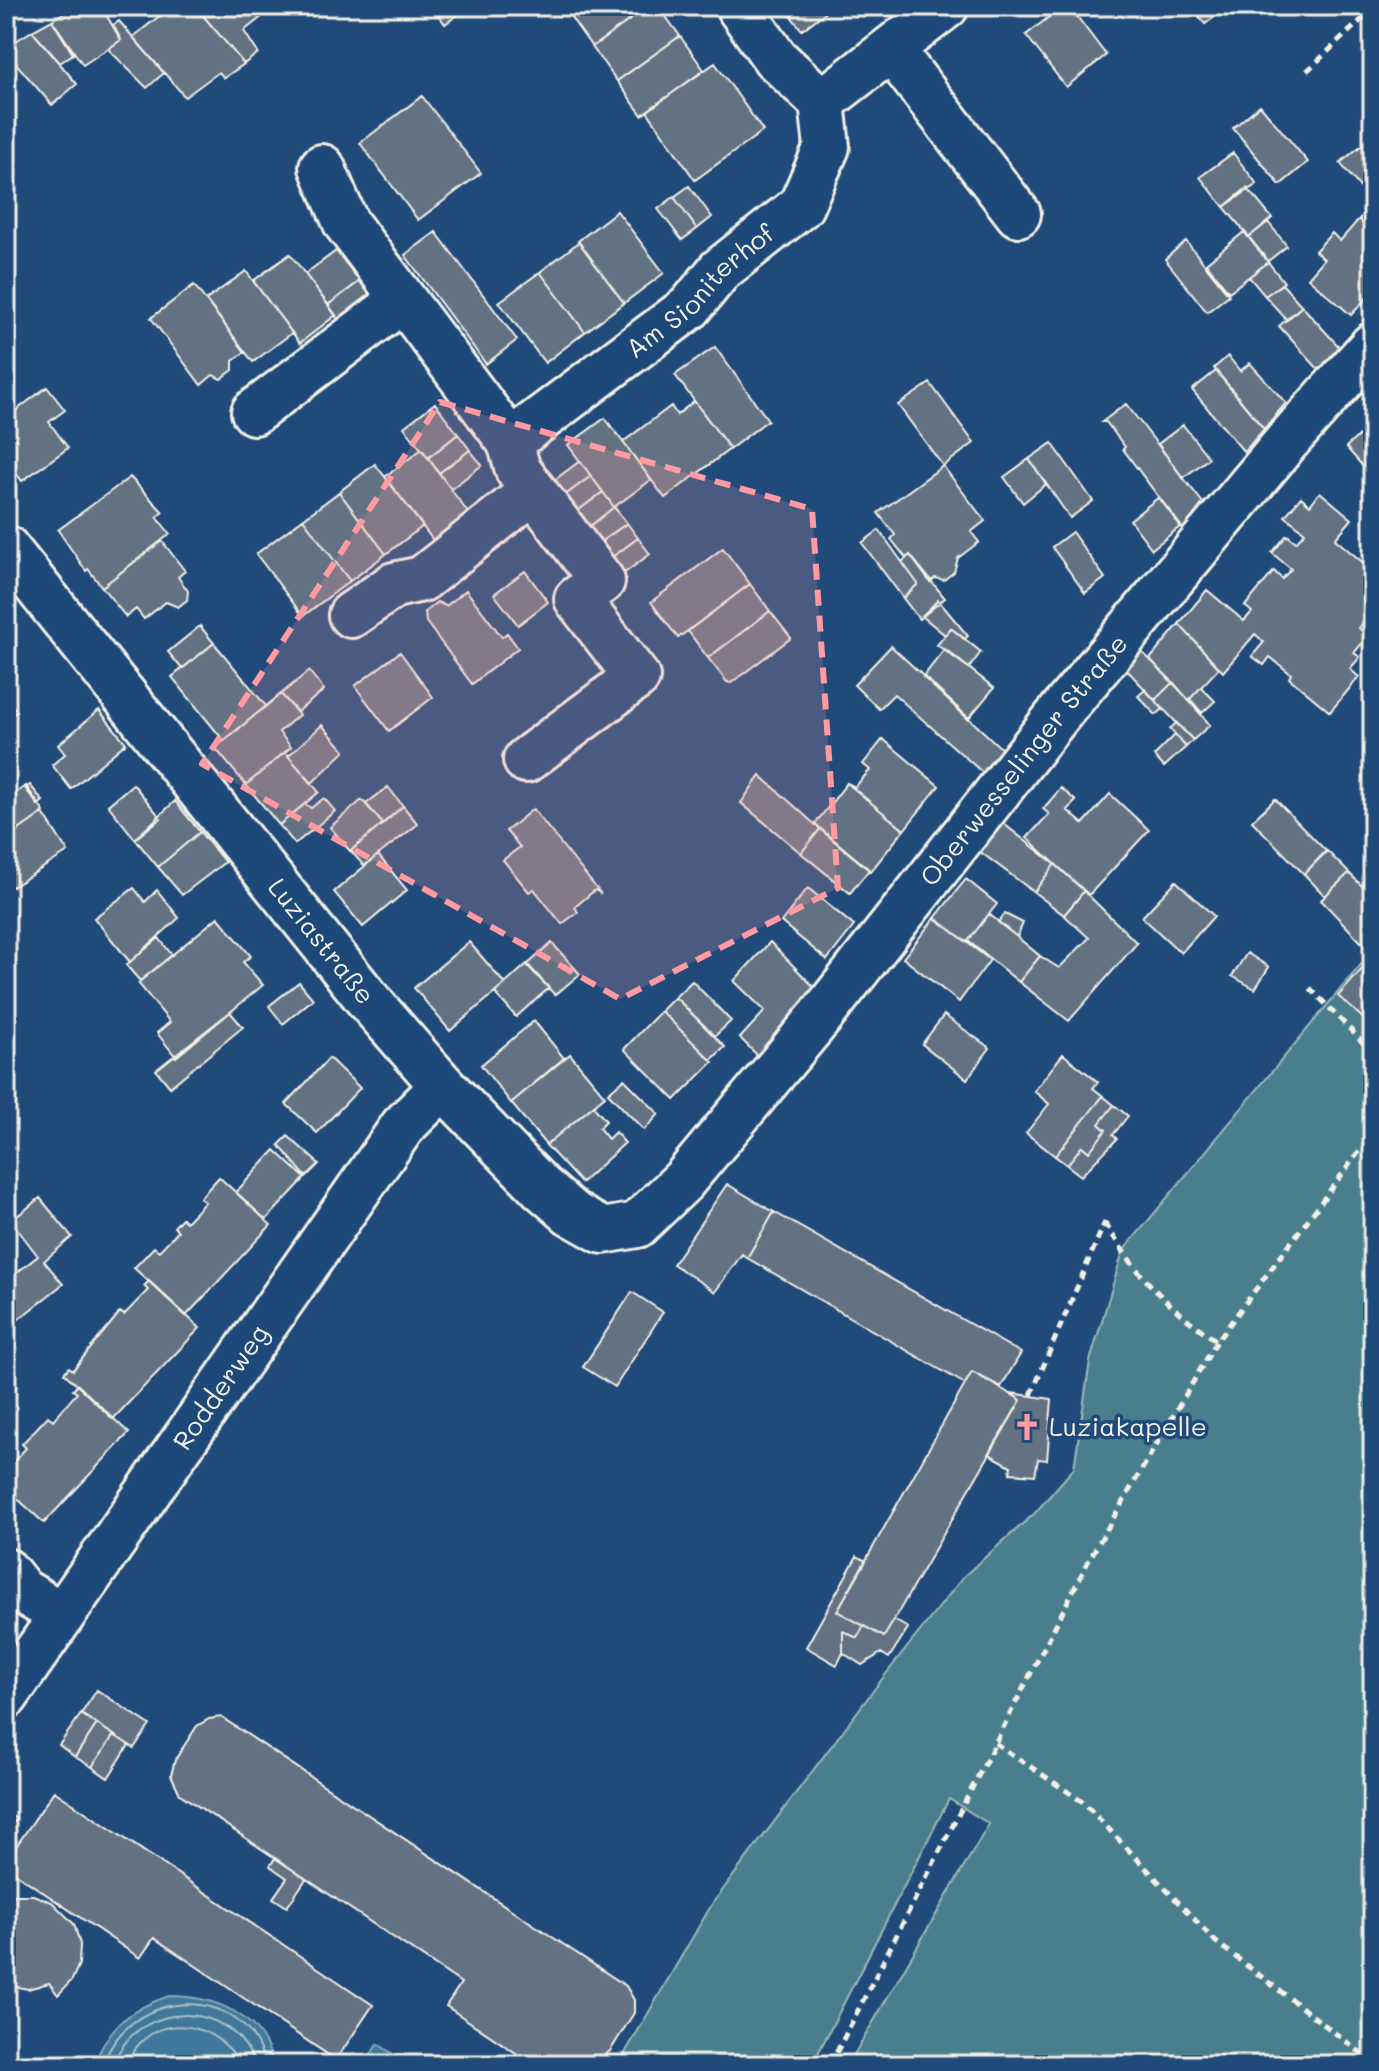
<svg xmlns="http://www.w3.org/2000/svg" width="1379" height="2071" viewBox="0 0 1379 2071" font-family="Mali,sans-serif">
<rect width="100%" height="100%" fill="#1f4a7a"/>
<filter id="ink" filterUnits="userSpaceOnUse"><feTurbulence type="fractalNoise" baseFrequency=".0125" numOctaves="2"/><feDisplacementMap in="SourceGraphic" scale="16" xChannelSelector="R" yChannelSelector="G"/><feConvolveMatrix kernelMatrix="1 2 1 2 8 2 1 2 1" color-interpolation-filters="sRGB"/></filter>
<g filter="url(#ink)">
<!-- green -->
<path fill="#4a7f8d" stroke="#9fb8ba" stroke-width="2" d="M1373 950V2065H848L989 1824 949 1799 812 2065H618L712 1904 882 1679 964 1576 1034 1514 1074 1468 1090 1361 1123 1251Z"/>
<!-- water -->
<path fill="#40789b" stroke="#88a8ba" stroke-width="2" d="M169 1996C215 1996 263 2015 273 2065H94C108 2026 132 2008 169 1996Z
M378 2044 409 2065H363Z"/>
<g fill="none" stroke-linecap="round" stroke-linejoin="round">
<!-- shore -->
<path stroke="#acc1c9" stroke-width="2" d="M103 2065C131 1983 248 1985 265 2065
M113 2065C136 1999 232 1998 255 2065
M126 2065C150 2008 214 2019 242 2065"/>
</g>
<!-- building -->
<path fill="#637282" stroke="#f4f1e8" stroke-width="2" d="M75 6H101L121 40 83 65 52 20Z
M172 6H195L244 64 224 78 219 72 185 97 133 37Z
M195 6H266L269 11 244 31 258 53 244 64Z
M432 6H465L467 8 445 24Z
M563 6H649L592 47Z
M649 6H658L680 36 617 81 592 47Z
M783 6H832V7L802 30Z
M1063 6H1069L1106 55 1066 87 1026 35Z
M1191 6H1229L1205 24Z
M52 20 73 54 60 63 32 31Z
M119 21 164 73 147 88 108 49 121 40 113 25Z
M32 31 77 84 52 105 6 52V47Z
M680 36 704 70 642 115 617 81Z
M715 63 763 131 695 180 647 111Z
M422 96 481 173 418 220 360 143Z
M1260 105 1308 162 1280 185 1233 128Z
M1362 145 1373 159V195L1367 196 1340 163Z
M1233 153 1257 184 1224 207 1200 177Z
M689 186 712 217 697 229 674 197Z
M1247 188 1272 218 1249 237 1224 207Z
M674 197 697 229 682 240 658 209Z
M1373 207V236L1359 219Z
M617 211 664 273 624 303 578 241Z
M1359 219 1373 236V291L1351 315 1308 278 1324 259 1315 251 1332 233 1340 241Z
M1268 222 1287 246 1268 261 1249 237Z
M436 232 517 340 486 364 405 255Z
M1244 232 1268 262 1229 292 1206 263Z
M1186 241 1229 295 1207 312 1165 259Z
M579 242 624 303 585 332 540 272Z
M336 251 360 281 328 305 305 274Z
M290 254 336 315 300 343 253 281Z
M1268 262 1284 282 1265 296 1249 277Z
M246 271 292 333 253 362 206 300Z
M540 272 585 332 545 363 499 302Z
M360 281 372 297 340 322 328 305Z
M1282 284 1302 306 1287 320 1265 296Z
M194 285 245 352 233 361V370L221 379 213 375 201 385 151 318Z
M1302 306 1342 350 1320 371 1279 326Z
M715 347 768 420 730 449 675 375Z
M1228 356 1240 371 1250 363 1286 403 1264 429 1214 368Z
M1216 371 1264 429 1244 452 1192 390Z
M930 383 974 443 943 466 898 405Z
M47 387 65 410 49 422 68 448 22 481 6 460V418Z
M694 401 730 449 665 498 623 442 671 406 677 415Z
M435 403 458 434 428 458 404 427Z
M1126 404 1203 503 1183 530 1123 449 1125 447 1106 422H1102Z
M605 418 651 480 614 507 568 445Z
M1373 423V478L1346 447Z
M1183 425 1209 458 1183 478 1158 444Z
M458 434 470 450 439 473 428 458Z
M1052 443 1093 501 1070 518 1029 459Z
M422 449 468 513 433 540 385 477Z
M470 450 482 465 451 489 439 473Z
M1029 459 1046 484 1023 503 1004 477Z
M580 461 591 476 560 499 549 484Z
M375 464 423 526 386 554 339 492Z
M943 466 985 521 971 532 979 542 958 558 954 572 944 580 935 578 930 582 910 555 906 558 891 539 895 535 878 513Z
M591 476 603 492 572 515 560 499Z
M130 477 163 512 157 517 170 534 102 587 88 569 86 571 58 530Z
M339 492 386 554 350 581 303 519Z
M603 492 614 507 584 531 572 515Z
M1320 492 1352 519 1335 539 1373 571V610L1359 628 1368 636 1354 653 1360 657 1350 669 1359 677 1330 712 1289 678 1291 674 1270 657 1264 665 1252 656 1264 642 1255 634 1223 672 1179 624 1207 590 1244 621 1252 612 1245 606 1274 571 1282 579 1291 569 1272 553 1287 535 1296 542 1305 532 1285 516 1301 497 1310 505Z
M1159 497 1181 526 1152 549 1130 520Z
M614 507 627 523 595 546 584 531Z
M303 519 350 581 303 616 256 554Z
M627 523 638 538 607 561 595 546Z
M879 530 918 584 903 598 862 543Z
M1072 532 1105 578 1085 593 1052 547Z
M638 538 650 554 619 577 607 561Z
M162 541 185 571 178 577 188 591 187 600 178 607 166 602 144 619 136 609 126 617 102 587Z
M723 548 750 584 678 638 651 602Z
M910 555 945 598 919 619 903 598 918 584 902 562Z
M525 571 548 602 518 625 494 594Z
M750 584 770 611 708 658 688 631Z
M466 590 502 637 507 633 518 648 472 684 426 622 425 612 437 602 446 606Z
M938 600 968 636 964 639 951 628 945 635 922 616Z
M770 611 791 638 731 683 727 682 708 658Z
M1179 624 1219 668 1189 700 1150 659Z
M200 626 214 643 182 669 168 652Z
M951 628 981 652 969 668 937 645Z
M214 643 266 706 224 741 172 677Z
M891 646 1002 749 983 773 894 694 879 709 854 685Z
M945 649 994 688 968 719 923 677Z
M1141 651 1173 682 1155 700 1126 669Z
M400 652 433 697 389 731 355 686Z
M309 671 324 690 297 712 281 694Z
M1173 682 1210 725 1193 740 1155 700Z
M1201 687 1215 701 1202 713 1190 699Z
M1145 690 1163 709 1156 715 1138 696Z
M281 694 299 715 279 732 291 747 246 785 215 748Z
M6 697 17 711 6 720Z
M99 710 126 743 71 789 52 765 65 754 58 745Z
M1176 723 1193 740 1186 747 1170 729Z
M322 725 345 751 312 783 288 756Z
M1175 735 1186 747 1164 767 1154 756Z
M883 739 939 786 904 830 847 783 855 787 870 770 863 764Z
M285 752 319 792 279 825 246 785Z
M760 775 820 829 801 853 741 803Z
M847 783 904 830 871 871 815 824Z
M133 784 161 818 135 839 108 805Z
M30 785 43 801 38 805 25 788Z
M26 786 44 812 6 839V800Z
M388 787 403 806 383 824 366 804Z
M1061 788 1076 801 1067 810 1083 824 1110 794 1149 830 1089 895 1027 838 1049 814 1043 809Z
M324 798 335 811 295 844 279 825 305 804 311 808Z
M1275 799 1326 851 1304 874 1252 821Z
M362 800 383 824 350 851 330 827Z
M175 801 200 832 158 867 135 839Z
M403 806 418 824 364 866 351 851Z
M533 809 601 894 595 890 575 907 578 912 562 924 534 889 529 892 503 860 520 847 506 831Z
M43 813 68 852 12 887 6 877V839Z
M1000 821 1055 864 1034 892 979 851Z
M820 829 869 870 850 893 801 853Z
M200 832 225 862 182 895 158 867Z
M1327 851 1349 873 1325 896 1304 874Z
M378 855 407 890 363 927 334 892Z
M1055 864 1084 891 1064 915 1034 892Z
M1349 873 1373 897V936L1364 945 1321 900Z
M966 879 997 904 967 942 935 918Z
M1176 881 1214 916 1181 953 1142 917Z
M134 888 145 902 157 890 179 918 130 962 94 918Z
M808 888 854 926 827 960 781 922Z
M1084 891 1137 943 1069 1021 1019 982 1040 956 1059 968 1089 938 1064 915Z
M989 914 1040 956 1019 982 968 941Z
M1005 914 1023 923 1017 937 998 922Z
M218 917 251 956 243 962 263 985 176 1057 157 1033 170 1022 138 983Z
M935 918 990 960 959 1002 903 958Z
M159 938 172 955 140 981 126 965Z
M469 942 505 984 450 1031 414 988Z
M770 942 819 992 759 1057 740 1038 765 1011 734 981Z
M552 943 580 974 555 995 527 965Z
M1247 953 1269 967 1255 989 1232 976Z
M1373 957V1027L1338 996Z
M527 964 549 988 516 1017 495 993Z
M692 981 731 1021 715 1036 675 997Z
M299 982 313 999 283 1024 269 1006Z
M675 997 725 1047 711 1060 661 1011Z
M661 1011 713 1062 675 1100 624 1049Z
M230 1012 243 1027 170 1087 156 1070Z
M944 1015 990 1048 967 1079 922 1044Z
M534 1021 564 1058 511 1103 481 1065Z
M570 1054 605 1096 546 1145 511 1103Z
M1063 1054 1098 1082 1093 1088 1103 1096 1055 1156 1026 1133 1049 1104 1034 1091Z
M329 1058 360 1088 317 1133 286 1104Z
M624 1079 659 1114 644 1130 608 1093Z
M1103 1096 1114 1105 1099 1124 1106 1130 1089 1152 1082 1146 1067 1165 1055 1156Z
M1114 1105 1128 1116 1113 1135 1117 1139 1081 1176 1067 1165 1082 1146 1089 1152 1106 1130 1099 1124Z
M593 1106 606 1121 599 1128 608 1139 615 1132 625 1143 581 1183 546 1145Z
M288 1136 319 1164 306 1177 279 1145Z
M275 1150 305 1178 266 1220 236 1192Z
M219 1177 271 1225 186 1316 134 1268 154 1247 159 1251 178 1231 174 1227 182 1218 186 1222 205 1202 200 1198Z
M727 1184 774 1212 747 1258 742 1254 715 1292 673 1264Z
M40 1198 72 1237 44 1261 63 1284 6 1329V1281L38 1256 11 1221Z
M774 1212 1021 1353 1001 1387 972 1372 965 1384 747 1258Z
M149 1281 200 1328 113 1419 64 1373 69 1367 73 1370 120 1312 124 1315 148 1290 144 1286Z
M632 1292 663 1312 615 1387 583 1367Z
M972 1372 1021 1400 884 1637 837 1611Z
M78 1385 129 1433 44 1523 6 1488V1470L26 1448 22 1444 48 1416 53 1420 77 1393 73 1390Z
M1011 1393 1052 1399 1047 1460 1038 1459 1035 1475 1010 1473 1011 1466 989 1454 1021 1400Z
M857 1556 866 1561 837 1611 864 1626 857 1638 843 1631V1653L837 1665 806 1647Z
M894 1620 908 1628 889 1658 881 1653 862 1665 843 1653V1631L857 1638 864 1626 884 1637Z
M97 1690 150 1725 134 1748 81 1714Z
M81 1714 97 1724 75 1757 59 1745Z
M221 1717 626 1986 634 2000V2013L610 2051 600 2059 577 2060 574 2065H534L446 2006 461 1983 180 1794 171 1775 175 1760 197 1726 209 1719Z
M97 1724 114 1735 92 1767 75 1757Z
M114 1735 129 1745 108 1778 92 1767Z
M54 1791 373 2005 336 2060 154 1938 140 1958 6 1867V1861Z
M6 1812 16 1819 6 1835Z
M275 1858 306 1879 287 1907 273 1898 287 1878 270 1866Z
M15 1895H33L52 1902 74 1924 80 1944 79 1964 72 1980 58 1995 49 1983 28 1989 6 1985V1897Z"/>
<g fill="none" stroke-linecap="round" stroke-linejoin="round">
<!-- minor casing -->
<g stroke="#f4f1e8" stroke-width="50">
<g id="minor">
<path d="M738 6 775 58 822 102"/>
<path d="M891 49 1018 214"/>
<path id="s1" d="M322 167 346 223 510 442 690 307 720 270 801 206 827 147 822 102 946 6"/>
<path d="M254 412 401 301"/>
<path d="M510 442 518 470 602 581 577 599 637 677 526 760"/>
<path id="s2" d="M6 548 369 1001 443 1086 541 1187 571 1213 603 1231 637 1225 683 1181 821 1016 1063 709 1288 440 1373 345"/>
<path d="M351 615 394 585 422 579 533 491"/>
<path d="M6 1571 22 1591 62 1615"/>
<path id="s3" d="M6 1696 403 1126 443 1086"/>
</g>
</g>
<!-- path -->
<path stroke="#f4f1e8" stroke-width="5" stroke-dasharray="8 6" stroke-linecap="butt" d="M1307 71 1373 9
M1310 988 1373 1053
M1105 1223C1139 1278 1164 1304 1217 1341
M1031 1395 1105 1222
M995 1743 1083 1802 1216 1942 1373 2062
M830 2065 1090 1558 1217 1341 1373 1133"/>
<!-- minor -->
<use href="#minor" stroke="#1f4a7a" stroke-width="44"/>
</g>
</g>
<!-- marked area -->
<path fill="#ff9aa2" fill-opacity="0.2" stroke="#ff9aa2" stroke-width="6" stroke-dasharray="16 10" stroke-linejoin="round" d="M440 402 812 509 838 888 620 999 202 764Z"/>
<!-- icons -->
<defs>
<g id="church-bare" transform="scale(2.16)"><path d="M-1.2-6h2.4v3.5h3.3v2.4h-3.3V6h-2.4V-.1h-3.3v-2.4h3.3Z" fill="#ff9aa2" stroke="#1f4a7a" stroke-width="2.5" paint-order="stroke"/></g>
</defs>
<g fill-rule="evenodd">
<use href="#church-bare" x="1027" y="1427"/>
</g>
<g text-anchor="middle" stroke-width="7" stroke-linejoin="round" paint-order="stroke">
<!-- street labels -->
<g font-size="26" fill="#f4f1e8" stroke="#1f4a7a">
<text dy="9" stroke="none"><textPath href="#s1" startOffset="578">Am Sioniterhof</textPath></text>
<text dy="9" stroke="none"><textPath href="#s2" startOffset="1550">Oberwesselinger Straße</textPath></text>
<text dy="9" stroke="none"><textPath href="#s2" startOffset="504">Luziastraße</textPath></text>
<text dy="9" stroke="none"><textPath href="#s3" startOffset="376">Rodderweg</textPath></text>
</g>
<!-- poi labels -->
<g font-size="26" fill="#f4f1e8" stroke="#1f4a7a" text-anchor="start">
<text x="1049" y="1436">Luziakapelle</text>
</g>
</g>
<!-- margin -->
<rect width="1379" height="2071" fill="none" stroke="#1f4a7a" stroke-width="32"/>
<rect x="16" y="16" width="1347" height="2039" fill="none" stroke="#f4f1e8" stroke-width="3" filter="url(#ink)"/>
</svg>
